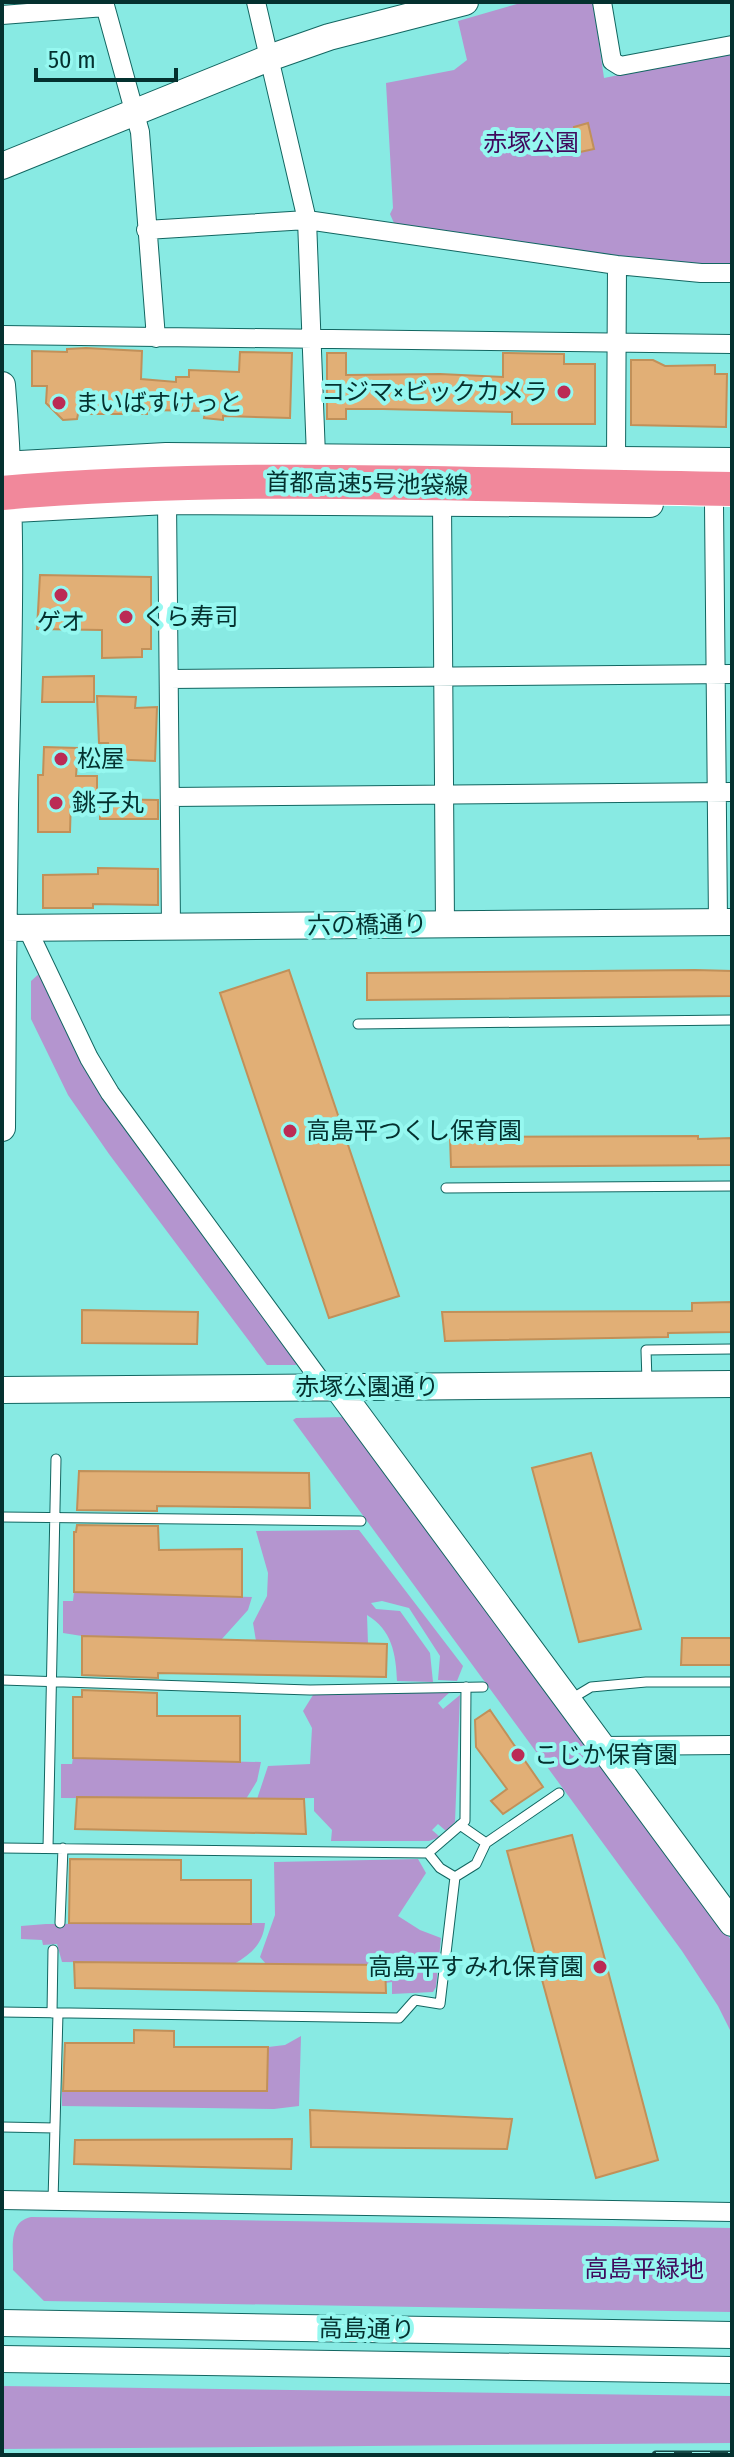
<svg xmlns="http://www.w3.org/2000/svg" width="734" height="2457" viewBox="0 0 734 2457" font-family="'Fira Sans Condensed','Noto Sans JP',sans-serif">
<rect width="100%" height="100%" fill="#88eae3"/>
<!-- green -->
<path fill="#b495cf" d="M524 2H593L604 78 732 52V266L678 265 543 245 397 230 390 214 393 208 386 83 454 70 467 60 458 21Z
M41 972 86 1061 298 1360 296 1365H267L109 1154 68 1095 31 1019V981Z
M348 1417 718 1919 732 1942V2034L718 2006 682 1951 293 1420 296 1418Z
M359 1530 463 1666 457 1681 438 1680 440 1656 409 1608 382 1601 371 1603 376 1609 400 1611 430 1653 433 1682 397 1681C396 1654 392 1630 367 1615L368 1644 256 1641 253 1623 267 1596 268 1573 256 1531Z
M74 1592 252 1597 248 1610 221 1640 82 1636 63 1633V1601H73Z
M329 1690 450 1692 438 1703 443 1709 460 1695 455 1822 446 1831 438 1824 432 1830 440 1837 429 1841H331L332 1830 314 1811V1798L257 1799 268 1766 310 1764 312 1728 303 1711 313 1695Z
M73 1758 261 1762 257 1781 246 1799 61 1798V1764H72Z
M418 1859 426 1873 398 1916 420 1930 441 1938 436 1987 433 1992 392 1994V1982L385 1983V1965L266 1964 260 1957 275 1915 274 1862Z
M265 1923C263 1944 252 1953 234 1964L62 1962 57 1944 43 1945 42 1940 21 1939V1926L46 1924Z
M301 2036 299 2106 274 2109 62 2106V2091H267L268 2047 285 2045Z
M31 2217 732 2228V2312L44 2301 13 2270C14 2250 7 2222 31 2217Z
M2 2386 732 2396V2443L2 2449Z"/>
<!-- building -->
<path fill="#e1af76" stroke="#c19059" stroke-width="2" d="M588 123 594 149 580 152 574 127Z
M86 348 142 351 141 379 176 382V377H189V370L239 372 240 352 292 353 290 418 223 416V420L204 418 205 411 147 410V414H78L77 419 63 420 46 403 47 386H32V351L67 352V349Z
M327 353H346V375L440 374 503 377V353L564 354V364H595V424H512V412L383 409H346V419H327Z
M631 360H653L665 366 715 365V374H727L726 427 631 425Z
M40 575 151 577V649H142V657L102 658V630L37 629Z
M94 676V702H42L43 677Z
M97 696 136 697 135 708 157 707 155 761 107 759 108 743H99Z
M44 747 78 748 76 776H97V797H71L70 832H38V775H43Z
M100 799 158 800V819H100Z
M98 868 158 869V905L93 904V908H43V875L98 874Z
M289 970 399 1296 329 1318 220 993Z
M695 970 732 971V996L367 1000V973Z
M698 1136V1139L732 1138V1165L451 1167 450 1137Z
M732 1302V1332L668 1333V1337L445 1341 442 1312 692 1311V1303Z
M82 1310 198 1312 197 1344 82 1343Z
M591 1453 641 1629 579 1642 532 1468Z
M79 1471 309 1473 310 1508 157 1506V1511L77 1510Z
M77 1525 158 1526 159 1550 242 1549V1597L74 1592V1532H76Z
M82 1636 387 1644 386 1677 158 1673V1678L82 1675Z
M682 1638H732V1665H681Z
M82 1690 157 1693V1716H240V1762L73 1758V1697H82Z
M490 1710 543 1787 503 1814 491 1801 507 1789 476 1747 475 1720Z
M77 1797 304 1799 306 1834 75 1829Z
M572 1835 658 2160 596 2178 507 1851Z
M70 1859 181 1860V1880H251V1924L69 1923Z
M74 1962 385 1965 386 1993 75 1988Z
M134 2030 174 2031V2047H268L267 2091H63L65 2043H134Z
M310 2110 512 2119 507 2149 311 2147Z
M292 2139 291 2169 74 2164 75 2140Z"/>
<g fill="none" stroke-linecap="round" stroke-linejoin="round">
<!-- lane casing -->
<g stroke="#126661" stroke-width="11">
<path id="lane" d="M358 1024 732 1020
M446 1188 732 1186
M647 1381 646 1350 732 1349
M2 1517 361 1521
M2 1680 310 1690 483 1687
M571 1699 591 1687 646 1682H732
M460 1825 486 1843 559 1793
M2 1848 428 1853 465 1821 466 1687
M48 1848 56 1459
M455 1877 476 1864 486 1843
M60 1923 63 1848
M2 2012 399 2018 415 2000 440 2004 455 1877 440 1868 428 1853
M52 2013 53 1950
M2 2127 55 2128
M53 2201 58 2013"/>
</g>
<!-- street casing -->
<g stroke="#126661" stroke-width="20">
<path id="street" d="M104 2 140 132 156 338
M256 2 307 220 316 456
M602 2 612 61 620 66 732 45
M2 15 105 7
M146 230 307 220 617 265 701 273H732
M2 335 732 344
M616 460 617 265
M167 501 171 927
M442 502 445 924
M714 505 718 922
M169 679 732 674
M170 797 732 792
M27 928 89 1058 110 1093 326 1388
M602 1746 732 1745
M2 2200 732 2212"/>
</g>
<!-- secondary casing -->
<g stroke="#126661" stroke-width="28">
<path id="secondary" d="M2 166 269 58 329 37 465 2
M2 385C14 525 8 664 5 805 3 913 3 1020 2 1128
M2 465 166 456 732 461
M14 509 167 501 650 504
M2 928 732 922
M337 1387 732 1923
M2 1390 732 1384
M2 2323 732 2335
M2 2359 732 2370"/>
</g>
<!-- lane -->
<use href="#lane" stroke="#fff" stroke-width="9"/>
<!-- street -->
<use href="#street" stroke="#fff" stroke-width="18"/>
<!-- secondary -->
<use href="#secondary" stroke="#fff" stroke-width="26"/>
<!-- rail casing -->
<g stroke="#164b48" stroke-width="9">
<path id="rail" d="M656 2455H732"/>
</g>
<!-- rail -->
<use href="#rail" stroke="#96f8f0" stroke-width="6" stroke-dasharray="18" stroke-linecap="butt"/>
<!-- highway-bridge casing -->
<g stroke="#fff" stroke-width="36" stroke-linecap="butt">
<path id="highway-bridge" d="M2 493C244 472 489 486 732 489"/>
</g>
<!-- highway-bridge -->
<use href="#highway-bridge" stroke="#f1889b" stroke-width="34"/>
</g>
<!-- markers -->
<g fill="#bb2b55" stroke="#96f8f0" stroke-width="3">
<circle cx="564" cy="392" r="8"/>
<circle cx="59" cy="403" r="8"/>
<circle cx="61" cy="595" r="8"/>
<circle cx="126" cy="617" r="8"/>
<circle cx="61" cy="759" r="8"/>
<circle cx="56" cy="803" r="8"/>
<circle cx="290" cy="1131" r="8"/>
<circle cx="518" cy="1755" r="8"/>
<circle cx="600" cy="1967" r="8"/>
</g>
<g text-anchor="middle" stroke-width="8" stroke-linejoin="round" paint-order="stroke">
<!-- park labels -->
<g font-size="24" fill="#400a5d" stroke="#96f8f0">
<text x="531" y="151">赤塚公園</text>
<text x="644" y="2277">高島平緑地</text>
</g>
<!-- poi labels -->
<g font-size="24" fill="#04312f" stroke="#96f8f0" text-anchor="start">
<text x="548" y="400" text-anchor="end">コジマ×ビックカメラ</text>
<text x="75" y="411">まいばすけっと</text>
<text x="142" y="625">くら寿司</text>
<text x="61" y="630" text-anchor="middle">ゲオ</text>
<text x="77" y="767">松屋</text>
<text x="72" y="811">銚子丸</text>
<text x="306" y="1139">高島平つくし保育園</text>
<text x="534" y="1763">こじか保育園</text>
<text x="584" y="1975" text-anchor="end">高島平すみれ保育園</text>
</g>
<!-- street labels -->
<g font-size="24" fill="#04312f" stroke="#96f8f0">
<text transform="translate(367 484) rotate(1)" y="8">首都高速5号池袋線</text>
<text transform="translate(367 925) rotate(-1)" y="8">六の橋通り</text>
<text x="367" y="1395">赤塚公園通り</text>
<text transform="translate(367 2329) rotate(1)" y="8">高島通り</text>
</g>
</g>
<!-- border -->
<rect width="734" height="2457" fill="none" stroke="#04312f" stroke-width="8"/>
<!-- scale -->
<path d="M36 68v12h140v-12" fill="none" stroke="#04312f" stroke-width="4"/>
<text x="48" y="68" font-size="24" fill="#04312f" stroke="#96f8f0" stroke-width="6" paint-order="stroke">50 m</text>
</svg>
